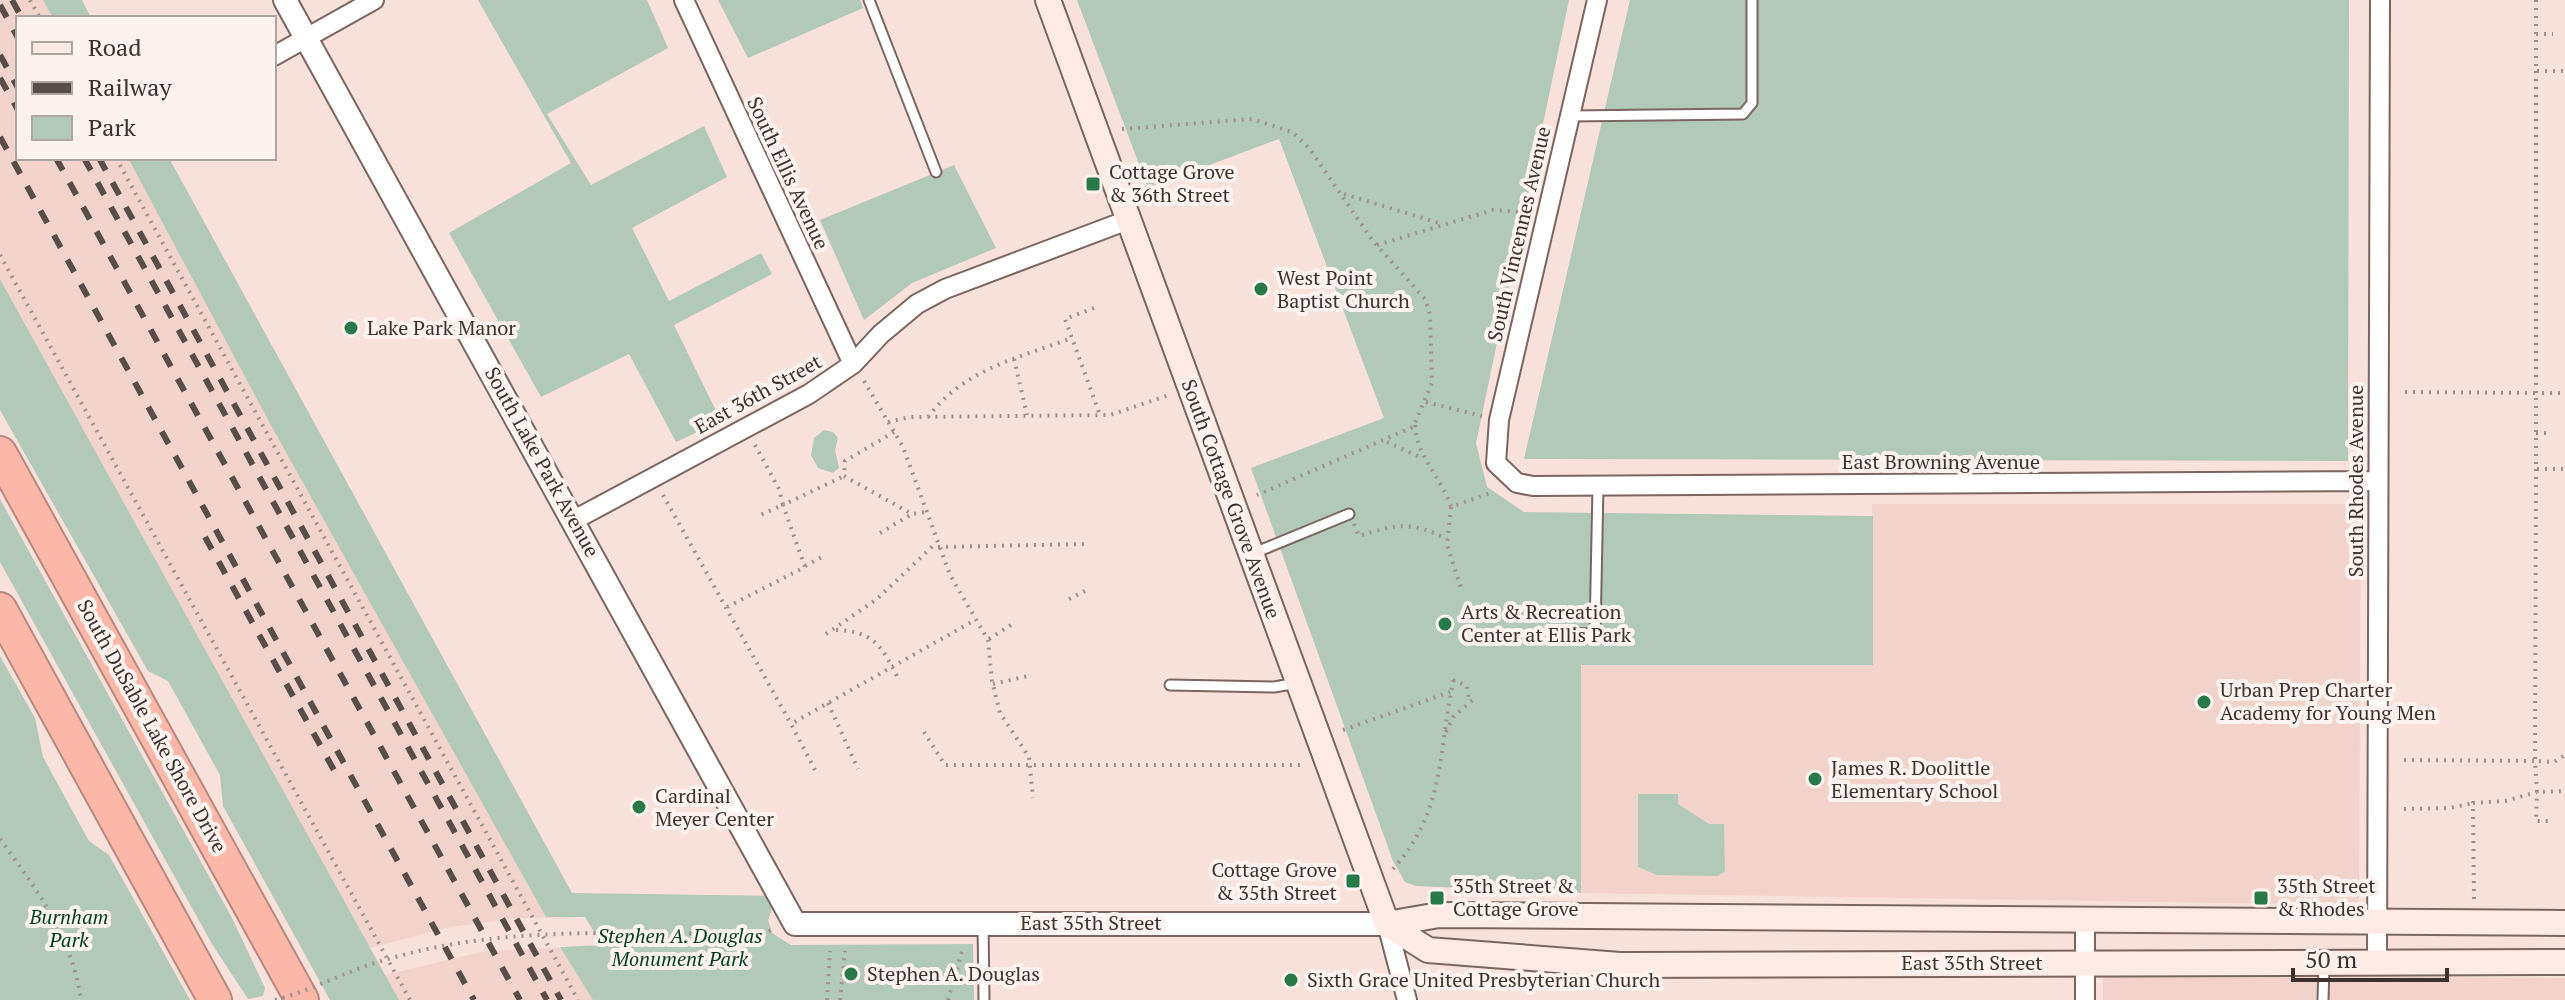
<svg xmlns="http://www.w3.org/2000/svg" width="2565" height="1000" viewBox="0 0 2565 1000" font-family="'PT Serif',serif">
<rect width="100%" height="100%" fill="#f9e1db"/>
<!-- built -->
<path fill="#f2d3cb" d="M0 0H82L91 18H18V158H169L585 917 520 918 450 927 370 948 0 279Z
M1872 504H2361L2359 905 1581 893V665H1873Z
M602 946 631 1000H399L385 975 485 951Z
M2103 975 2565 978V1000H2103Z"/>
<!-- green -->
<path fill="#b2c8b8" d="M43 0H82L91 18H53Z
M478 0H647L668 48 547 114 591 185 704 126 727 177 632 228 669 301 761 253 772 274 674 325 721 421 676 442 629 354 541 397 449 233 571 163Z
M718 0H860L863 8 748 58Z
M1077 0H1569L1476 443 1487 487 1524 512 1873 516V665H1581V893L1416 886 1405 882 1393 861 1251 468 1384 418 1279 139 1148 188Z
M1630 0H2349L2348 461 1524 459Z
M128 158H169L572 893 776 896 768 920 772 933 791 945 973 944 974 1000H593L560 947 602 945 585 917H546L273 429Z
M954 165 996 248 912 283 864 320 820 220Z
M0 279 399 1000H330L223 806 220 775 168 681 148 671 0 410Z
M824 430 833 432 838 438 835 450 839 468 833 473 818 468 811 455 814 438Z
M0 499 232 918 265 988 263 996 248 999 212 944 0 562Z
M0 656 35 718 43 757 89 841 109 855 190 1000H0Z
M1638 794H1678V804L1709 824H1724L1725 871 1718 876 1657 875 1638 867Z"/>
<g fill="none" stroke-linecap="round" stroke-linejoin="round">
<!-- service casing -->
<g stroke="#7a6560" stroke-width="13">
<path id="service" d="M869 0 936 172
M1570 116 1743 114 1752 103V0
M1254 553 1349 514
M1555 633 1595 634 1598 486
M1170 685 1274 687 1298 683
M983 923 984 1000
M2323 1000 2324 964"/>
</g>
<!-- minor casing -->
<g stroke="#7a6560" stroke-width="22">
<path id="minor" d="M684 0 853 364
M1597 0 1499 420 1496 463 1517 483 1533 486 2378 481
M274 56 374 0
M574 520 809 394 853 364 881 334 917 304 945 289 1128 220
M1387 924 1407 1000
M2377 962 2380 0
M2085 1000V921"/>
</g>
<!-- tertiary casing -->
<g stroke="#7a6560" stroke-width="26">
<path id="tertiary" d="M285 0 795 924H1387"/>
</g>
<!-- secondary casing -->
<g stroke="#7a6560" stroke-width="28">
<path id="secondary" d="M1048 0 1387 924
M1387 924 1428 950 1620 965 2565 962
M1387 924 1439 915 2565 923"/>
</g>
<!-- motorway casing -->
<g stroke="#b8897e" stroke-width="36">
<path id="motorway" d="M0 453 302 1000
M0 609 215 1000"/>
</g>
<!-- path -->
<path stroke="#a08f8b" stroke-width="4" stroke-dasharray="2 6" stroke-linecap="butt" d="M30 0 40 18
M2536 0V71H2565
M2536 34H2553
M2536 71V393H2565
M1122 129 1252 119 1292 132 1309 148 1373 241 1425 299 1430 315 1432 383 1413 427 1257 495
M116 158 578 1000
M1344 194 1442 224
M1377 245 1493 210 1522 212
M0 255 410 1000
M1094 308 1065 319 1100 415
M1014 359 1027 415
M864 381 903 447 950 575 988 640 992 681 1000 713 1029 757 1033 798
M2405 392 2536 393V469H2565
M1426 402 1482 416
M928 417C964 369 1018 358 1072 338
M888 422 910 417 1110 415 1169 395
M1415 425C1417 458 1441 476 1451 507L1490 493
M894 432 845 461 844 476 912 514 926 512
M2536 433H2552
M1387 442 1422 458
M755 445 779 489 783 505 760 515
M2536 469 2535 761 2554 762 2565 755
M663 495 791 724
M1451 507 1447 545 1462 591
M1354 524 1359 536C1396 524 1411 521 1447 539
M880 533 912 514
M938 547 1089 544
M805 566 824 556
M1069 599 1085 591
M727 607 805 567 783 505 844 476
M836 630C874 631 882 647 898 678
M826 634 877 599 936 543
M989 639 1014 623
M1453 680 1467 686 1469 700
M993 684 1032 675
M828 703 858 769
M1343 730 1450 692
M924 732 945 765H1304
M1446 732 1454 716 1476 697
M2404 760 2535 761 2537 792 2565 791
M815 770 791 724 975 620
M2404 809 2450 808 2473 803
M0 839C37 890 72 936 81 1000
M1393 869C1448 808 1437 748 1455 674
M2474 899 2473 803 2505 801 2537 792 2536 821H2551
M617 933 753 934 774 930
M827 1000 830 951
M840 1000 845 951
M948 1000 962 951"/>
<!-- service -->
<use href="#service" stroke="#fff" stroke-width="9"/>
<!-- minor -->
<use href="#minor" stroke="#fff" stroke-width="18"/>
<!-- tertiary -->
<use href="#tertiary" stroke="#fff" stroke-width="22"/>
<!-- secondary -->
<use href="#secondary" stroke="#feeae5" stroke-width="24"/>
<!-- motorway -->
<use href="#motorway" stroke="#fbb8a8" stroke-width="32"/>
<!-- rail -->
<path stroke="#584d49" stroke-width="6" stroke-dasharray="14 14" stroke-linecap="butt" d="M12 0 22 18
M0 5 18 38
M0 55 18 88
M0 78 18 110
M0 137 474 1000
M56 158 520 1000
M84 158 547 1000
M99 158 561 1000
M205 537 335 772"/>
<!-- path-bridge -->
<path stroke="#a08f8b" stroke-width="4" stroke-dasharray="2 6" stroke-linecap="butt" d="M275 1000C313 990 348 970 385 960 461 937 538 933 617 933"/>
</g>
<!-- markers -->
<g fill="#287a4b" stroke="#fcf2ef" stroke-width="3">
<rect x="1085" y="176" width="16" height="16" rx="4"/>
<circle cx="1261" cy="289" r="8"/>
<circle cx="351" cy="328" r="8"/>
<circle cx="1445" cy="624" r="8"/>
<circle cx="2204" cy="702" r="8"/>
<circle cx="1815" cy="779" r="8"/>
<circle cx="639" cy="807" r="8"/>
<rect x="1345" y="873" width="16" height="16" rx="4"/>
<rect x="1429" y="890" width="16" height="16" rx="4"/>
<rect x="2253" y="890" width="16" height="16" rx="4"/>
<circle cx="851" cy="974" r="8"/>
<circle cx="1291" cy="980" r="8"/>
</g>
<g text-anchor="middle" stroke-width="8" stroke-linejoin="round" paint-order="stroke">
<!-- poi labels -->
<g font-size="20" fill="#3c3330" stroke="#fcf2ef" text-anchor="start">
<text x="1109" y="179">Cottage Grove<tspan x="1109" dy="23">&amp; 36th Street</tspan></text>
<text x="1277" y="285">West Point<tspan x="1277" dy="23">Baptist Church</tspan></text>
<text x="367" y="335">Lake Park Manor</text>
<text x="1461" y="619">Arts &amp; Recreation<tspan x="1461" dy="23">Center at Ellis Park</tspan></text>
<text x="2220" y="697">Urban Prep Charter<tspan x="2220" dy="23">Academy for Young Men</tspan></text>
<text x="1831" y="775">James R. Doolittle<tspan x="1831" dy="23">Elementary School</tspan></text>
<text x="655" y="803">Cardinal<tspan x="655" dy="23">Meyer Center</tspan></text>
<text x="1337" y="877" text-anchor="end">Cottage Grove<tspan x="1337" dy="23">&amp; 35th Street</tspan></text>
<text x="1453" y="893">35th Street &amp;<tspan x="1453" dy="23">Cottage Grove</tspan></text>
<text x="2277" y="893">35th Street<tspan x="2277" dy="23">&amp; Rhodes</tspan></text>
<text x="867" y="981">Stephen A. Douglas</text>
<text x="1307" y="987">Sixth Grace United Presbyterian Church</text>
</g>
<!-- street labels -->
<g font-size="20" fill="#3c3330" stroke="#fcf2ef">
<text transform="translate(788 173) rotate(65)" y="7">South Ellis Avenue</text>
<text transform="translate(1519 234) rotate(-77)" y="7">South Vincennes Avenue</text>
<text transform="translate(758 394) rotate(-29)" y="7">East 36th Street</text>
<text transform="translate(542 462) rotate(61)" y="7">South Lake Park Avenue</text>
<text x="1941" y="469">East Browning Avenue</text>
<text transform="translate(2356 481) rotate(-90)" y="7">South Rhodes Avenue</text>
<text transform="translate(1231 499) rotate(70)" y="7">South Cottage Grove Avenue</text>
<text transform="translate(152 726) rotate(61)" y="7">South DuSable Lake Shore Drive</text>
<text x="1091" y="930">East 35th Street</text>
<text x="1972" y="970">East 35th Street</text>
</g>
<!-- park labels -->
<g font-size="20" font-style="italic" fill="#003e1f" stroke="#fcf2ef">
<text x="69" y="924">Burnham<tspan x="69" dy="23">Park</tspan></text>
<text x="680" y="943">Stephen A. Douglas<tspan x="680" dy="23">Monument Park</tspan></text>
</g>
</g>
<!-- legend -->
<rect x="16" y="16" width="260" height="144" fill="#fcf2ef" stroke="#afa6a3" stroke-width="2"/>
<rect x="32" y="42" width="40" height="12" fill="#feeae5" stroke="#afa6a3" stroke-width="2"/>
<text x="88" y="56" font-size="24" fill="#3c3330">Road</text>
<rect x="32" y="82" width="40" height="12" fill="#584d49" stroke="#afa6a3" stroke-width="2"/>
<text x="88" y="96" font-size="24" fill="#3c3330">Railway</text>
<rect x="32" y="116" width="40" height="24" fill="#b2c8b8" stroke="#afa6a3" stroke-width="2"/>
<text x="88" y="136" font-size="24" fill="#3c3330">Park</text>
<!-- scale -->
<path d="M2293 968v12h154v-12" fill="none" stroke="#3c3330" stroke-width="4"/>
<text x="2305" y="968" font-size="24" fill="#3c3330" stroke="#fcf2ef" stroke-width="6" paint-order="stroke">50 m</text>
</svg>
